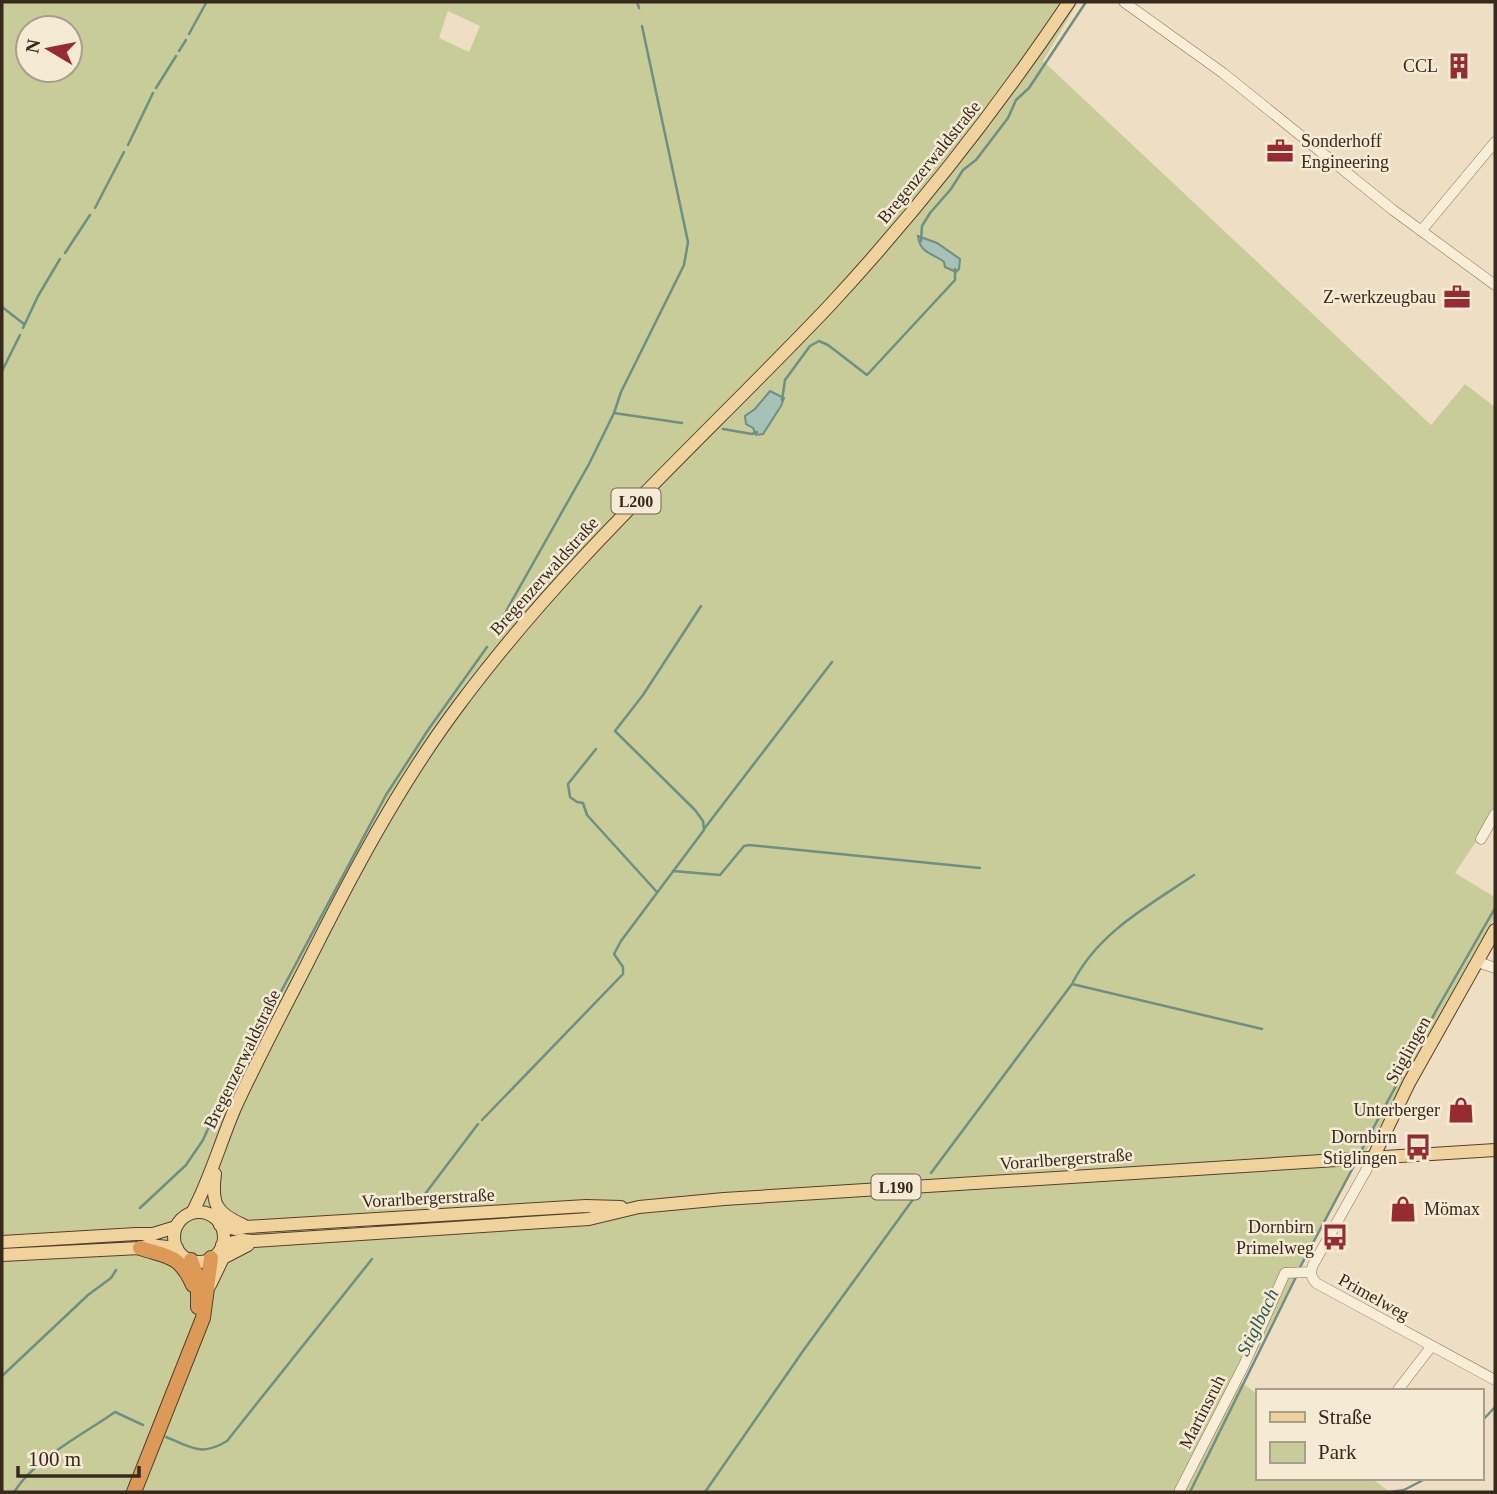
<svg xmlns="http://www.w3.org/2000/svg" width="1497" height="1494" viewBox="0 0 1497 1494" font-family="'Times New Roman',serif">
<rect width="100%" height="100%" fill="#eedfc4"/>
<!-- green -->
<path fill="#c8cc98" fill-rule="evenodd" d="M2 2H1078L1043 61 1431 425 1465 384 1495 407V813L1455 873 1493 896 1495 892V917L1471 958 1370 1145 1347 1177 1241 1382 1257 1394V1478H1371L1390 1492H2ZM448 11 480 26 469 52 439 38ZM28 28H70V70H28Z"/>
<!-- water -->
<path fill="#a6c1b7" stroke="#6d8f84" stroke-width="2" d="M918 236 937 243 960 259 959 269 956 272 945 267 944 262C933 253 920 254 918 236Z
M770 391 784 398 781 406 763 434 756 435 753 428 746 424 745 416 755 409Z"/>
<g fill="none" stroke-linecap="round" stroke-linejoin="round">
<!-- stream -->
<path stroke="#6d8f84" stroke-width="2.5" d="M637 2 639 8
M189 34 206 3
M179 51 186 40
M156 88 176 56
M128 145 153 93
M95 208 124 152
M921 241 922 226 930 213 951 189 963 170 976 160 1008 118 1016 100 1029 88 1086 2
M65 253 90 215
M2 307 24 324
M23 328 38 296 60 259
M2 371 20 335
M782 400 785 380 810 346 819 341 828 345 867 375 955 280V269
M614 413 621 392 684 265 688 242 642 26
M723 429 752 434 757 432
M500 622 589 464 614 413 682 423
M596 749 568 784 570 797 577 802 583 803 587 815 656 891
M704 829 832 662
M673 871 720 875 744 846 749 845 980 868
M1073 982C1099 932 1148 906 1194 875
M252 1046 386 795 428 730 487 647
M482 1120 623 974V967L614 954 621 941 704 830 703 821 695 810 615 731 643 695 701 606
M1360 1153 1437 1009 1495 908
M931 1173 1072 984 1262 1029
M425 1194 478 1124
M140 1208 186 1165 203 1140 221 1100 246 1057
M1298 1271 1356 1162
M2 1376 88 1295 111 1278 116 1270
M1481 1422 1495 1407
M166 1437C191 1447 201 1457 227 1441L372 1259
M14 1492C37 1457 81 1436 115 1412L143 1425
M705 1492 803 1351 914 1198
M1190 1492 1296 1277
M1391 1492 1404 1490 1427 1478"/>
<!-- minor casing -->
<g stroke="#88705b" stroke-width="11">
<path id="minor" d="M1124 2 1223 73 1393 210 1495 285
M1421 231 1495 142
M1481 839 1495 814
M1478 962 1495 968
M1373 1158 1313 1265C1310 1273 1311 1277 1316 1283L1495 1380
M1397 1391 1431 1347
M1179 1492 1244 1365 1285 1273 1311 1272"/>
</g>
<!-- major casing -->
<g stroke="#563f2f" stroke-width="14">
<path id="major" d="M1373 1158 1409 1083 1495 930
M215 1174C211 1204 216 1213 243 1225
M174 1237a25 25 0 1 1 50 0a25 25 0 1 1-50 0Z
M192 1213C210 1180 220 1143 235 1108 257 1060 282 1013 306 966 351 876 399 785 459 705 568 558 705 437 830 305 918 210 997 109 1069 2
M220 1225 235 1229 246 1227 586 1206 621 1207
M2 1242 136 1234H153L176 1227
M222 1245 242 1240 253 1241 589 1219 639 1207 724 1199 1495 1150
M2 1255 140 1248 149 1245 177 1248
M210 1285 223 1258 248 1245"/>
</g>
<!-- highway casing -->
<g stroke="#563f2f" stroke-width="16">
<path id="highway" d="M140 1248C168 1257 180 1255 193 1285
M191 1260 198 1280V1307
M134 1492 203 1318 211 1258"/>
</g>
<!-- minor -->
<use href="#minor" stroke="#f8edd7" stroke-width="10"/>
<!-- major -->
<use href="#major" stroke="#f0d29c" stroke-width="12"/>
<!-- highway -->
<use href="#highway" stroke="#dc9a56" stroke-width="14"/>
</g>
<!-- icons -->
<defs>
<g id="building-bare" transform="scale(2.1)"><path d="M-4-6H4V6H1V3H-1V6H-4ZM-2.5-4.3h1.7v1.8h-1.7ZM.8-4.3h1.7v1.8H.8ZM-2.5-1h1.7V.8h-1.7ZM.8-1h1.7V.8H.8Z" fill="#962b32" stroke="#f5ead3" stroke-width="2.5" paint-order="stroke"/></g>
<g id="office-bare" transform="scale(2.1)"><path d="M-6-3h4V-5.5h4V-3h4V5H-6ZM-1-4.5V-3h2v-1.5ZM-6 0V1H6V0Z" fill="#962b32" stroke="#f5ead3" stroke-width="2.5" paint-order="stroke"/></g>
<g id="shop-bare" transform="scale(2.1)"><path d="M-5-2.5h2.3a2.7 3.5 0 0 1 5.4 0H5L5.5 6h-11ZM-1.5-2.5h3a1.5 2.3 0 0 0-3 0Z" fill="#962b32" stroke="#f5ead3" stroke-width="2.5" paint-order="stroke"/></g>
<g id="bus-bare" transform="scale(2.1)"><path d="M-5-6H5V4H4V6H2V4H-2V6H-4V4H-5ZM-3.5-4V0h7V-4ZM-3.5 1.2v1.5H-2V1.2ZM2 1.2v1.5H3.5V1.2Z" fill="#962b32" stroke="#f5ead3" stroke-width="2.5" paint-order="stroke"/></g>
</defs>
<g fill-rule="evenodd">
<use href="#building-bare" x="1459" y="66"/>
<use href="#office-bare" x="1280" y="151"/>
<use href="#office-bare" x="1457" y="297"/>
<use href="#shop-bare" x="1461" y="1110"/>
<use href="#bus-bare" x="1418" y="1147"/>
<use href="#shop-bare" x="1403" y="1209"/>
<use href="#bus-bare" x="1335" y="1237"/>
</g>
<g text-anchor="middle" stroke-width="5" stroke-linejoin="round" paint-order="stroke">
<!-- shield labels -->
<g fill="#f5ead3" stroke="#716354" stroke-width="2">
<rect x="611.5" y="488.5" width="49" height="25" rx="5"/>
<rect x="871.5" y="1174.5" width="49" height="25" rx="5"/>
</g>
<g font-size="16" font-weight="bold" fill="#38291e">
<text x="636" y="507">L200</text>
<text x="896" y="1193">L190</text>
</g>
<!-- poi labels -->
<g font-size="18" fill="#38291e" stroke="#f5ead3" text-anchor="end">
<text x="1438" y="72">CCL</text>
<text x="1301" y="147" text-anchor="start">Sonderhoff<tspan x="1301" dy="21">Engineering</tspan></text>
<text x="1436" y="303">Z-werkzeugbau</text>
<text x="1440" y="1116">Unterberger</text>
<text x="1397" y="1143">Dornbirn<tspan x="1397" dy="21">Stiglingen</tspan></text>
<text x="1424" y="1215" text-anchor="start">Mömax</text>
<text x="1314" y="1233">Dornbirn<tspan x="1314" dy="21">Primelweg</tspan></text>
</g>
<!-- street labels -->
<g font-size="18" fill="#38291e" stroke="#f5ead3">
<text transform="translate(929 162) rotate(-51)" y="6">Bregenzerwaldstraße</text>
<text transform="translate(544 576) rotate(-48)" y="6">Bregenzerwaldstraße</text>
<text transform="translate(1408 1050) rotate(-61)" y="6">Stiglingen</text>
<text transform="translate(242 1059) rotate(-64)" y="6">Bregenzerwaldstraße</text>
<text transform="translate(1066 1159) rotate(-4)" y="6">Vorarlbergerstraße</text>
<text transform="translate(428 1198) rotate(-3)" y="6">Vorarlbergerstraße</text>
<text transform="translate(1374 1297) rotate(29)" y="6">Primelweg</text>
<text transform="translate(1202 1412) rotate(-63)" y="6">Martinsruh</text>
</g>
<!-- water labels -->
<g font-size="19" font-style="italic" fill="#2e5853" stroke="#f5ead3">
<text transform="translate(1257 1322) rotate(-64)" y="7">Stiglbach</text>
</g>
</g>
<!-- border -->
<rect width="1497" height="1494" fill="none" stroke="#38291e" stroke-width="7"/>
<!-- legend -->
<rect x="1256" y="1389" width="228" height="91" fill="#f5ead3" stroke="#a99d8b" stroke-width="2"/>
<rect x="1270" y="1412" width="35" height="10" fill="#f0d29c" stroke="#a99d8b" stroke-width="2"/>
<text x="1318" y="1424" font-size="21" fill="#38291e">Straße</text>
<rect x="1270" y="1442" width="35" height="21" fill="#c8cc98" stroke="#a99d8b" stroke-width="2"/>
<text x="1318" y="1459" font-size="21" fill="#38291e">Park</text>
<!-- north arrow -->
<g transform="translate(49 49) rotate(280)"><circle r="33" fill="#f5ead3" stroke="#a99d8b" stroke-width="2"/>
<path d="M0-5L12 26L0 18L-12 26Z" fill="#962b32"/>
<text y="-10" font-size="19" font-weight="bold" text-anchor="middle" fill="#38291e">N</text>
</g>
<!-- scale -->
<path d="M18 1466v10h121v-10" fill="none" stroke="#38291e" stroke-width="3.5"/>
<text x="28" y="1466" font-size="21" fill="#38291e" stroke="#f5ead3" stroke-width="5" paint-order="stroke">100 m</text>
</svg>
